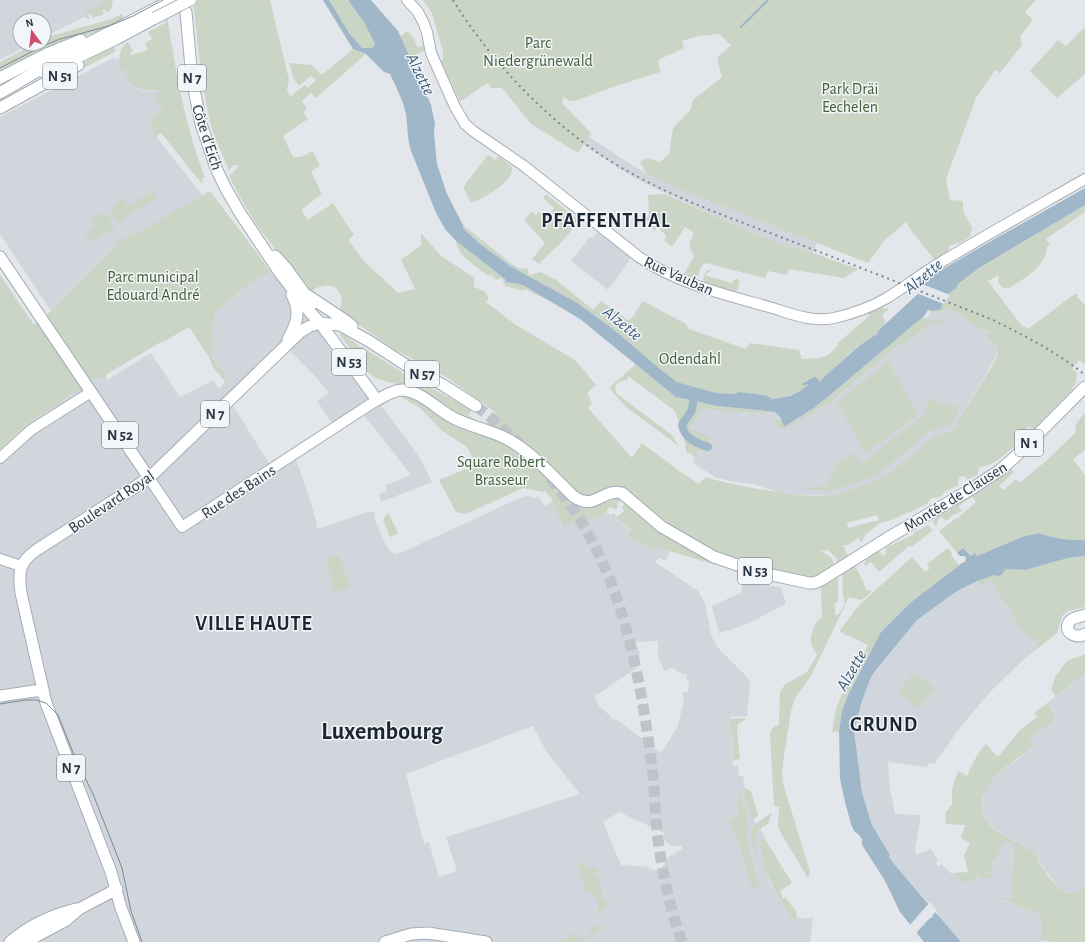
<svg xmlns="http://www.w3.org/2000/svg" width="1085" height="942" viewBox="0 0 1085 942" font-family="'Alegreya Sans',sans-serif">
<rect width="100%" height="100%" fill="#e3e7eb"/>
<!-- built -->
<path fill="#d1d6dd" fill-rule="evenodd" d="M0 0H100L102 3 86 11 84 17 44 37V20H20V44H30L0 60Z
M113 58 119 59V62L130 72 129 84 139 90 151 91 164 88 163 107 150 122 151 130 203 196 134 235 132 233 117 243V245L51 311 0 234V117Z
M585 134 624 160 647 174 684 191 817 243 813 253 784 245 714 216 644 183 620 169 575 139Z
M597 232 616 246 617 244 622 248 620 250 631 258 608 290 571 261 590 237 593 238Z
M271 272 312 325 320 323 407 440 421 460 432 482 381 502 379 494 385 492 387 488 386 485 411 475 361 411 335 428 317 401 329 393 314 375 285 346 228 401 235 409 272 468 294 454 309 497 317 524 316 527 318 529 367 512H375L374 518 385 543 391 552 396 554 403 552 522 497 528 496 535 498 538 496 545 506 551 502 564 527 568 524 586 522 608 513 631 530 632 541 655 549 656 547 670 552 665 561 660 558 655 561V562L698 591 705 603 711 634 717 647 746 676 750 682 747 716 730 717V733H732L734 739 733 765 738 766 739 776H743L746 799 753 820 760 827 765 839H760L761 848 762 858 770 884 793 920 813 917 810 942H0V449L25 426 96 378 103 379 106 377 107 380 151 353 180 397 213 380 219 389 227 379 226 375 210 355 214 348 212 329 216 312 245 287 262 274 265 276ZM658 641V656L664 671 671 668 676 669V671L687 675 686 680H689L688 692H682L684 700 682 709 677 728 661 753 616 719 614 720 602 708H600L594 696 608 688V687L635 669 640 663 636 657 640 653 635 642ZM533 726 546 751 580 794 446 837 457 871 439 877 429 842 424 844 406 774ZM619 812 664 833V840L667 843 672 846H682V849L669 857 659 871 649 869V867L621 865 603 822Z
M950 309 981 329 990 333 998 348V353L952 431 936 436 885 477 836 495 828 496 793 494 778 492 753 484 729 481 715 477 693 463 698 449 707 452 689 429 703 409 764 414 765 411 775 412 781 418 774 421 817 411 831 402 896 346 906 344 924 329 928 324 942 320 925 319 931 313 940 312Z
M742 576 764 582V586L768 583 770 586 781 587 786 604 747 624 733 629 719 633 712 606 742 592Z
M990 580 1005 604 1008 605 1012 611 1011 615 1031 639 1035 638 1037 640 1038 642 1036 645 1038 648 1022 661 990 692 959 729 934 764 929 763 927 767 888 762 890 788 895 814 921 815 915 848 916 855 931 849 938 860 936 863 938 866 941 864 952 874 953 873 964 884 969 880 971 882 978 875 985 872 990 862 995 860 1005 839 1015 845 1011 886 1013 899H1001L1030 911H1034L1041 913V941L1042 942H961L941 920 936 911 895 865 889 856 890 855 872 825 869 816 862 792 857 759 854 731 861 704 871 677 875 671 917 620 957 591 977 581 981 586Z
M1085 674V885L1076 894 1060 889 1044 869 1037 856 1025 846 997 831 988 822 983 812 982 803 984 792 991 781 1002 771 1035 746 1029 739 1054 719V711L1047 703Z"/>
<!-- green -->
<path fill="#cad5c5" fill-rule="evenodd" d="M100 0H113L111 9 107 13 105 9 102 10 104 14 93 18 91 14 88 15 90 19 84 17 86 11 102 3Z
M156 0H162L165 5C175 63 183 122 205 177L202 179 203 185 161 133 156 137 151 130 150 122 163 107 155 99 156 95 163 89C148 91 133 92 125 77L130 72 124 71 120 68C118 57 119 49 128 42L133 51 130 53 131 55 148 50 145 43 152 39 148 32 165 23 162 6Z
M193 0H270L289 80 287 91 291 96 305 85 308 88 316 80 311 76 299 86 294 79 289 63 312 65 322 75 353 49 366 54 316 98 311 93 302 101 307 108 303 112 308 119 283 136 293 157H301L313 151 320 166 311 171 322 194 301 210 308 220 333 203 354 235 350 238 349 241 364 261 398 293 415 289 401 260 421 245V233L442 257 472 276 474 278V287L484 291 489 298 486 302 516 325 575 360 596 385 587 393 592 403 588 408 632 458 642 443 679 471 699 484 706 477C728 484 747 487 770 491 791 494 814 498 836 495L885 477 936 435 952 431 996 359C1001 347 997 344 987 338L990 332 981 329 950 309 940 312 931 313 928 310 934 311 942 303 950 291 956 289 958 284 979 268 1085 205V212L1046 239 1050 245 1047 247C1046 267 1024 278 1010 288H1003L998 282 999 275 988 281 1021 325 1028 329 1076 293 1078 295 1077 297 1084 304H1085V365L1079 360 1072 369 1077 373 1076 384 1071 389H1073V392L1034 429 1028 427 1022 433 1023 439C1018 444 997 462 991 464 986 466 985 465 979 468L978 474 968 480 965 476H962L959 478 958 485 944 492 943 495 939 497 930 499 927 504 892 520 880 523 866 534 861 543 859 538 848 545H843C849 561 862 573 866 590L872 591 862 600 849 597 811 676 795 698 791 711 783 762 782 774 783 783 810 872 808 878 779 830 778 825 779 807 774 806 770 734C771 728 774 726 779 725L780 692 785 684 807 672 817 655C815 651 812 647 811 643 809 635 816 620 822 617L821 587 838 577V602L835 603V615H838L845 604 842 590 843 587 842 574 837 564V559L828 550 821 551 832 558 834 567C827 571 820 576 812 577 800 578 788 574 776 570 752 564 727 559 706 545L703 551 726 561 723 567 656 547 655 549 632 541 628 535 631 529 611 515 614 513 617 517 624 511 622 508 624 504 622 500 618 502 617 504 618 507 614 510 612 507 608 508 607 510V513L586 522 568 524 564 527 551 502 553 501 545 491 543 492 523 488 466 514 456 512 439 480 476 465 467 447 441 430 420 408 404 399 401 395 409 386C395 383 378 382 367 372L340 335 341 333 361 347H362L403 373 472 410 468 415 485 426 496 413 480 401 448 378 394 349 339 311C349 290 328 277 311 292L306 288 258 227 241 199 229 176 239 166 236 165H233L229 171 217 142 216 143C202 96 198 48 193 0ZM877 515 879 520 848 528 847 523Z
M329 0H348L365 24 375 44 372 48H362C348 34 339 17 329 0Z
M423 0H1036L1025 12 1033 20 1020 36 1022 45 1000 73 995 70 976 98 946 179 950 200 963 201V211L972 228 970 237 959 243 949 246 948 252 935 260 913 233 906 222 885 240 868 263 684 191 647 174 640 162 647 158 660 162 669 154 673 128 691 109 693 100 722 77 717 58 731 45 719 34 698 36 682 41 684 48 658 60 660 72 610 88 575 101H569L564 97 562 103 591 133 578 153 531 124 502 88H491L488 83C478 88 471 96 460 101L441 61 443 60V52L432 13Z
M122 14 125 21 113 27 71 40 0 74V62L35 44H44V39L47 37 108 20Z
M1085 27V74L1057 98 1030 71 1058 40 1066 46Z
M407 31 414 38 417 47 424 46 425 50 410 58 400 36Z
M113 46 116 50 113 53 70 75 88 60Z
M488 155 495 160 498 156 512 167C514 182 485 197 473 202L470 201 463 187Z
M153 191 157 198 118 223 111 212 115 210 112 206 123 199 128 206Z
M210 191 271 272 265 276 262 274 245 287 216 312 212 329 214 348 210 355 226 375 227 379 225 382 213 367 209 357 189 327 163 342H161L107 374 106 377 103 379 96 378 25 426 0 449V275L34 325 51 311 117 245V243L132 233 134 235Z
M546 194 577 219C571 237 552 250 539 264L532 259 545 243 524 220 532 212 536 215 539 212 547 218 554 208 543 198Z
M665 194 714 216 784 245 813 253 858 269 844 278 789 269 787 275 768 271 765 278C746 273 726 269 707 263L702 265 697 278H693L684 274 694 256C688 247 689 242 694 233L685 227 672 247 664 240 667 237 658 227 654 231 646 217 649 216 648 195Z
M101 213 103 216 107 214 115 227 92 241 91 239 89 240 85 233 94 227 90 220Z
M463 225 513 265 521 269 527 268 529 275 541 272 556 280 593 310 601 301 628 320 632 318 643 301 686 324 689 329 746 349 750 343 799 350 802 359C820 358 826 360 838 345V343L869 316 868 313 880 308 889 309 882 315 886 324 879 330 878 334C868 339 861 347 852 351L820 382 816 377 802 385 804 386 810 384C795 395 790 396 772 399L767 396 739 392 733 394 716 393 677 382 660 369 618 333 579 304 510 266 479 243 463 228Z
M456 241 505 279 506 282 523 285 559 306 525 289 523 291 505 286 502 278 497 280 490 274 489 276C477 267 458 257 456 241Z
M713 269 705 275 731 283 737 278 740 282 737 290 734 292 705 282 703 279 706 271Z
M924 316 925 319 942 320 941 323 928 324 924 329 906 344 896 346 831 402 785 429 778 428 774 421 781 418V422L785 426 814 408 829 396Z
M888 361 918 415 865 453 837 403Z
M636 364 676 397 717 406 765 411V414L703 409 689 429 710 436 707 453 698 449 695 458 693 457 692 453 689 454 686 452 685 442 675 411 628 376 627 380 619 382 615 386 616 393 672 435 679 446 626 407 609 388Z
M933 398 941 404 956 405 958 413 951 425 930 431 876 476 834 490 828 491 801 489 825 486 837 462 854 453 862 463 925 414 929 399Z
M1085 412V450L1073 459 1085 475V540L1072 541 1053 538 1038 533 1022 537 976 556H971L963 548 957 553 939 531 955 519 958 518 976 502 972 497 959 506 962 511 953 515 946 521 942 517 937 520 938 523 935 526 932 522 937 517 992 484 1009 470H1012L1014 472 999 486 1003 490 1016 479 1019 483 1046 461 1075 433 1076 424Z
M389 514 398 533 390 537 383 520 386 515Z
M928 525 933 530 913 546H909L879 572 871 562 866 566 864 564 866 562 865 560 879 551 883 556 886 553 885 548 913 535 914 532Z
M948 548 952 553 951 555 959 565 910 603 881 632 848 695 842 711 839 731 832 732 836 709 841 696 868 645 840 632 841 629 859 605 912 557 925 572 930 568 927 564Z
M338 555 344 567 343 568 351 585 349 588 334 592 326 560Z
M1085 556V607L1068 611 1062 616 1057 633 1038 648 1036 645 1038 642 1037 640 1033 638 1031 640 1011 615 1012 611 1008 605 1005 604 990 580 981 586 977 581 1006 569 1025 570 1068 558Z
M1085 654V674L1056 696 1051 690 1055 677 1067 661Z
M914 672 935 689 918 709 898 692Z
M1047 703C1052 709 1057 714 1052 722L1029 739 1035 746C1015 761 969 787 985 817 988 823 992 828 997 831 1009 839 1023 844 1034 853 1038 856 1038 860 1040 864 1044 871 1052 882 1059 888 1063 891 1071 893 1076 894L1085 885V942H1053L1041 940V914L1035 913 1034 911H1030L1000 898H1013L1011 886 1015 845 1005 840 995 860 990 862 995 868 986 872 992 875V878L982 879 978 875 971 882 969 880 964 884 953 873 968 872 964 856 970 843 961 838 965 825 946 824 945 813 952 804V789L958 771 967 776C972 764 977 754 986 744L998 757 1019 731 1037 717 1034 713Z
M745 718V720L738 724 737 733 740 759 733 760 734 739 732 733H730V719Z
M744 788 751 791 758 815 753 820 745 799Z
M738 795H740L745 810 746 819 748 827 746 830 750 856 760 887 752 888 736 834 735 833H733L729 819 738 816Z
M772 812 768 824C753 830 754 842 757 858L755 859 751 832 756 824Z
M760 839H765L792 883 780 891 783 899 785 897 796 911 797 917 801 918 793 920C776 893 761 873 760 839Z
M585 863 586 866 588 865 590 868 597 867 598 871 595 872 596 874 599 875 601 891 605 901H608L609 904 598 913 597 908 599 907 596 896H593L591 891 585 893 583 880H582L581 874H580L579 868H578L577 866Z
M601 924 602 929 595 932C590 942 569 942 557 942V941L571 937 570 933H573L577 937 583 938 587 937 591 932 593 927Z"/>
<!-- water -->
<path fill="#a0b7ca" d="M323 0H329L349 33 362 48H372L375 44 365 24 348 0H371L398 31 431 105 435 124 434 133 437 164 447 194 463 225V228L479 243 510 266 579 304 618 333 660 369 677 382 716 393 733 394 739 392 756 394 767 396 772 399 790 396 800 391 809 384 803 386 802 384 814 377H816L820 382 822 379C840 363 857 346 877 334L879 330 922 290 919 283 991 241 1085 188V205L979 268 958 284 956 289C948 292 943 300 941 309L934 311 928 310 924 316 829 396 814 408 785 426 783 425 781 418 775 412 717 406 681 398 676 397 580 319 523 285 506 282 505 279 456 241 445 229 436 213 411 151C407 139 408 127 406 114 403 100 396 87 390 74L384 72 366 54 353 49Z
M1038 533C1054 538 1068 541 1085 540V556L1068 558 1025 570 1006 569 1000 576 994 575 977 581 957 591 917 620 875 671 871 677 861 704 854 731 862 792 869 816 872 825 890 855 889 857 895 865 961 942H924L900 912 884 879 862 845V839L858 834 854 831 851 824 845 802 840 779 839 731 842 711 848 695 881 632 910 603 962 563 965 562 966 557 963 556H960L957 553 963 548 971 556 975 553 977 556 1022 537Z"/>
<!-- pier -->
<path fill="#e3e7eb" d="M917 282 950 295 944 304 916 293 919 290Z
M930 902 937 910 932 916 933 917 930 918 924 924 925 925 922 926 915 935 909 926Z"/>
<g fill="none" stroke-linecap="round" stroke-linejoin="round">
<!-- stream -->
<path stroke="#a0b7ca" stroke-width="2" d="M741 27 768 0"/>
<!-- canal -->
<path stroke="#a0b7ca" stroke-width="8" d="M694 396 692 410 682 425C684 438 696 443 708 447"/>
<!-- primary-tunnel -->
<path stroke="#bec4c9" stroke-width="11" stroke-dasharray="11 5.5" stroke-linecap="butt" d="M476 406 489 416 520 444
M550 478C619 559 639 665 652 767 654 785 655 803 656 821 660 862 668 903 682 942"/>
<!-- secondary casing -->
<g stroke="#a8aeb5" stroke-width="12">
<path id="secondary" d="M407 0 418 12 424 24 427 32 431 53 455 107 465 124 473 131 524 166 639 257C676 283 726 295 769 307 790 313 812 323 834 318 852 314 871 307 887 298 906 286 924 272 943 261 990 233 1038 206 1085 179
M0 458 31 430 91 392
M149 478 182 527 377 400
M0 559 21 566"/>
</g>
<!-- primary casing -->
<g stroke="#a3acb6" stroke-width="13">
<path id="primary" d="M186 12 192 79 201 124 216 168 225 187 240 213 280 273 309 311 320 323 377 400C385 396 393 390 402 390 420 391 435 407 450 416 470 428 495 430 514 443 535 456 556 479 573 496 595 512 602 488 622 493L662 527 714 557 758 572 809 583H814L821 580 891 536 973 488 1000 470 1015 457 1085 387
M45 73 116 39 155 18
M0 78 49 53 81 40
M0 93 56 60 172 0
M0 108 78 65
M275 256 286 268 312 304
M0 257 149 478
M307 295 346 321 352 326
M288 339C297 324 301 311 292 295
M1085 615C1080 617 1073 617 1070 621 1062 631 1075 640 1085 634
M0 696 34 691H43
M10 942C28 926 52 915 76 909
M25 942 65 921 79 909 117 889
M134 942 121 908 111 872 46 703 21 593C18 571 19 562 38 549L149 478 300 332 310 326 320 323 340 325 369 341 409 367 443 385 476 406
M385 942 411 934 428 933 486 942"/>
</g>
<!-- secondary -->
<use href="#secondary" stroke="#fff" stroke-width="10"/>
<!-- primary -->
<use href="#primary" stroke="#fff" stroke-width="11"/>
<!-- tram -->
<path stroke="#7d8794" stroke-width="1" d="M0 68 43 46 60 39 109 26 133 16 163 0
M0 704 26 700H36L46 703 58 715 74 755 93 794 122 868 131 911 142 942"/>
<!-- rail -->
<path stroke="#7d8794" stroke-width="2" stroke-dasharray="2 4" stroke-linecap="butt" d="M453 0C494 67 560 134 629 172 684 203 745 223 804 246 867 270 930 295 993 320 1025 336 1057 352 1085 375"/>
<!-- primary-bridge casing -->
<g stroke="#a3acb6" stroke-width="13" stroke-linecap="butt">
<path id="primary-bridge" d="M155 18 190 0"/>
</g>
<!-- primary-bridge -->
<use href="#primary-bridge" stroke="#fff" stroke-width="11"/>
</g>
<g text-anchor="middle" stroke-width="3" stroke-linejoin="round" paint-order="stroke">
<!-- shield labels -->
<g fill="#f3f6f8" stroke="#677079" stroke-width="1">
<rect x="43" y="63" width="34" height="26" rx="3"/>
<rect x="178" y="65" width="28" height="26" rx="3"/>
<rect x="332" y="349" width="34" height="26" rx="3"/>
<rect x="405" y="361" width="34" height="26" rx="3"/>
<rect x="201" y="401" width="28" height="26" rx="3"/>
<rect x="102" y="422" width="36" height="26" rx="3"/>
<rect x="1015" y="430" width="28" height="26" rx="3"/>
<rect x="738" y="558" width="34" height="26" rx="3"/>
<rect x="57" y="755" width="28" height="26" rx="3"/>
</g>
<g font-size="15" font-weight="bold" fill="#2b3643">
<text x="60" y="81">N 51</text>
<text x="192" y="83">N 7</text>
<text x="349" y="367">N 53</text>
<text x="422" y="379">N 57</text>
<text x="215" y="419">N 7</text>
<text x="120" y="440">N 52</text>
<text x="1029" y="448">N 1</text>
<text x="755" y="576">N 53</text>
<text x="71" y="773">N 7</text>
</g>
<!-- park labels -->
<g font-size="16" fill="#435e39" stroke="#f3f6f8">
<text x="538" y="48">Parc<tspan x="538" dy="18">Niedergrünewald</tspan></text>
<text x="850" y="94">Park Dräi<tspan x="850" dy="18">Eechelen</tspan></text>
<text x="153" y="282">Parc municipal<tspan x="153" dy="18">Edouard André</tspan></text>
<text x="690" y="364">Odendahl</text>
<text x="501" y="467">Square Robert<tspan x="501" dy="18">Brasseur</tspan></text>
</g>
<!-- street labels -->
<g font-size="16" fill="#2b3643" stroke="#f3f6f8">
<text transform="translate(208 137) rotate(72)" y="6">Côte d'Eich</text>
<text transform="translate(679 275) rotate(24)" y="6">Rue Vauban</text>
<text transform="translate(238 491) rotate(-33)" y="6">Rue des Bains</text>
<text transform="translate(955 496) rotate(-32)" y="6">Montée de Clausen</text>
<text transform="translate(111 501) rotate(-34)" y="6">Boulevard Royal</text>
</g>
<!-- water labels -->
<g font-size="17" font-style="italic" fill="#365776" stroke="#f3f6f8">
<text transform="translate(421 74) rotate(64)" y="6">Alzette</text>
<text transform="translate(923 276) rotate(-40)" y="6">Alzette</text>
<text transform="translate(623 323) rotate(39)" y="6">Alzette</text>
<text transform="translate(851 670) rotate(-60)" y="6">Alzette</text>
</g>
<!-- district labels -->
<g font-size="20" font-weight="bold" letter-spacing="1" fill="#1d2734" stroke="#f3f6f8">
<text x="606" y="227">PFAFFENTHAL</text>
<text x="254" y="630">VILLE HAUTE</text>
<text x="884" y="731">GRUND</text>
</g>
<!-- town labels -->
<g font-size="24" font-weight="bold" fill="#1d2734" stroke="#f3f6f8">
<text x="382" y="739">Luxembourg</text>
</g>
</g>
<!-- north arrow -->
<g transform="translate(32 32) rotate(345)"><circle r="19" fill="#f3f6f8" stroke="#a3a9b0"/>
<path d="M0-3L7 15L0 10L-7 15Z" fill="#cb4d69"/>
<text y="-6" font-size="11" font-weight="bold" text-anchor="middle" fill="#2b3643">N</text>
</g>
</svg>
